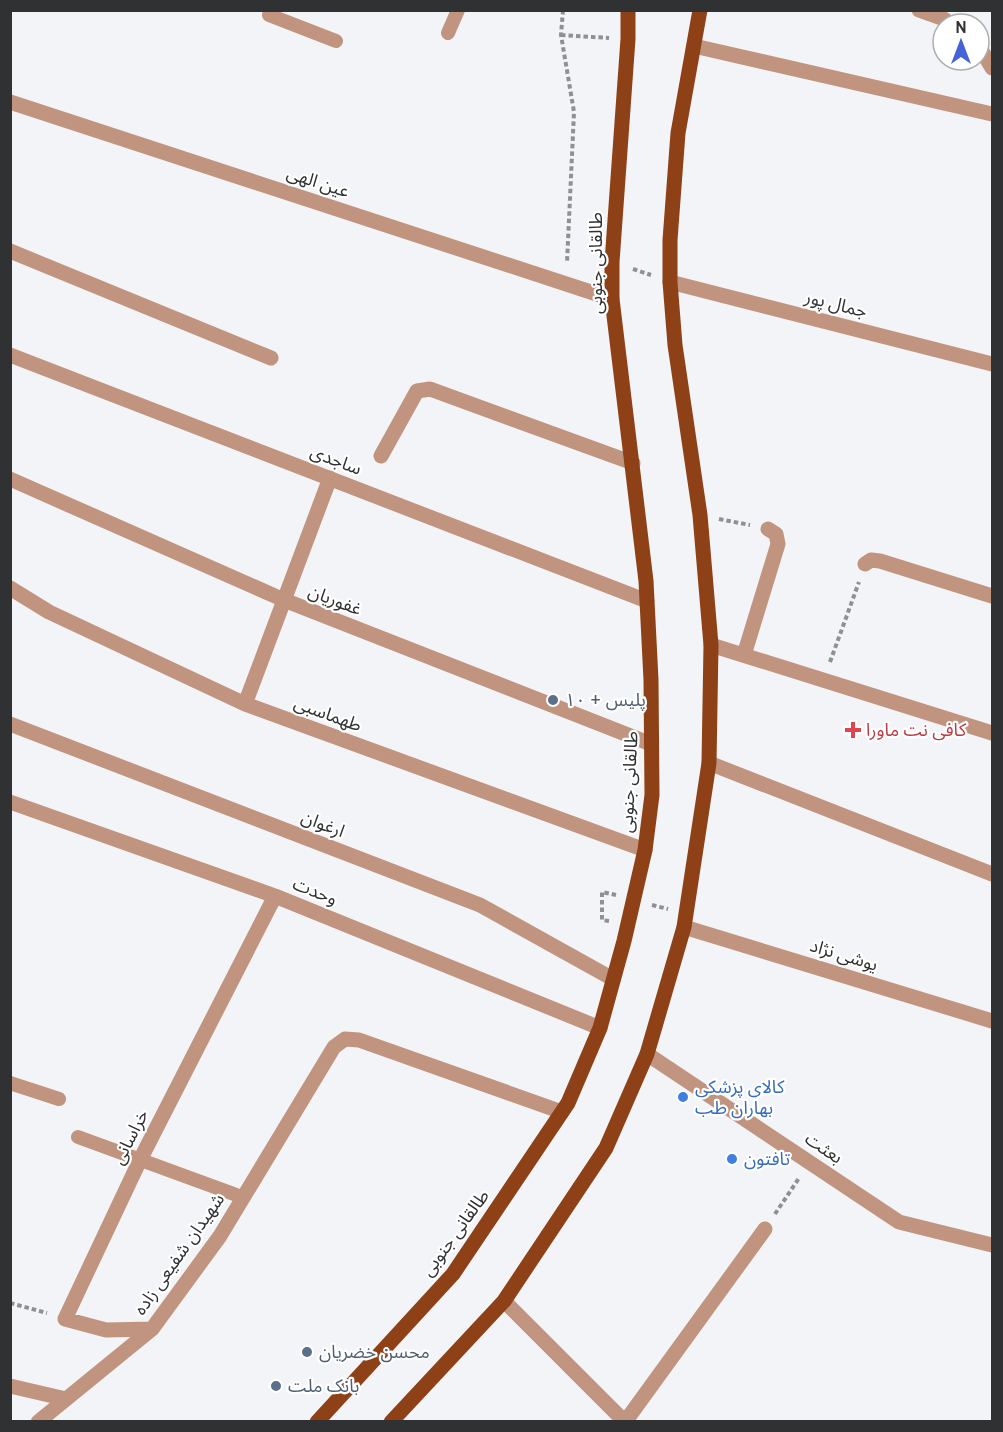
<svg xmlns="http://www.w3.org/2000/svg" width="1003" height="1432" viewBox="0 0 1003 1432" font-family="Overpass,'Noto Sans Arabic',sans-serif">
<rect width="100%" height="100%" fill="#f3f4f7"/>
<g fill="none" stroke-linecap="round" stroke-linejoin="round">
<!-- path -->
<path stroke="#8f9092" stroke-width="4" stroke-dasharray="4.5 3" stroke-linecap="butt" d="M563 10 561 35 574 112 567 263
M561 35 609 38
M633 269 651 275
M719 519 750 525
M830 662 859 582
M652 905 668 909
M609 921 602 920V892L616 895
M775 1214 799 1178
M10 1303 47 1313"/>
<!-- lane -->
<path stroke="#c1947f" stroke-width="14" d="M271 10 269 15 336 41
M448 33 458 10
M10 1083 59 1099
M78 1137 242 1197"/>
<!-- street -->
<path stroke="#c1947f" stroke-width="15" d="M919 10 944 19 951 24
M694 46 992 114
M979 46 992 68
M10 102 612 299
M10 251 271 358
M670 282 992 364
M10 355 647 601
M381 456 417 391 430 389 633 463
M10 479 284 600 651 744
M865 564 871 560 880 561 992 596
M10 588 49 612 245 704 645 850
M711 645 992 733
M744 655 778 544 776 534 768 529
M245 704 330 478
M10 724 480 905 613 979
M709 763 992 874
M10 802 275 896 600 1028
M684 927 992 1021
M647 1054 899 1222 992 1245
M504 1301 625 1422
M152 1329 106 1330 65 1319 140 1160 275 896
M10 1386 66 1399
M38 1422 152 1329 220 1236 334 1047 345 1039 359 1040 562 1112
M625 1422 765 1229"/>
<!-- primary -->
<path stroke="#8e4117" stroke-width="15" d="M317 1422 453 1274 568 1103 600 1028 624 941 645 850 652 795 651 680 646 581 612 299V262L628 39V10
M391 1422 504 1301 606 1148 647 1054 684 927 709 763 711 645 700 515 675 345 670 282V240L678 133 700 10"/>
</g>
<!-- markers -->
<g fill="#5c6f8a" stroke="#fff" stroke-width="2">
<circle cx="553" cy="700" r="6"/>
<circle cx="307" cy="1352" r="6"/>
<circle cx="276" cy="1386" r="6"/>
</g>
<path fill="#e0444e" stroke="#fff" stroke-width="2" d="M850 721h6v6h6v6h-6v6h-6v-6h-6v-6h6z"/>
<g fill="#3f7fe0" stroke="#fff" stroke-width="2">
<circle cx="683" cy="1097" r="6"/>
<circle cx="732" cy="1159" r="6"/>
</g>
<g text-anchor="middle" stroke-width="4.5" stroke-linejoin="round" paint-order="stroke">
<!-- street labels -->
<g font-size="18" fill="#303132" stroke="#fff">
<text transform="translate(318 182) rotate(18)" y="6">عین الهی</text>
<text transform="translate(596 263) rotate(-90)" y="6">طالقانی جنوبی</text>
<text transform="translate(836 304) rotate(14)" y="6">جمال پور</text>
<text transform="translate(336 460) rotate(21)" y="6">ساجدی</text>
<text transform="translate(335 600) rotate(21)" y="6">غفوریان</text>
<text transform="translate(328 714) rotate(20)" y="6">طهماسبی</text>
<text transform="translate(629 782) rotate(-87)" y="6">طالقانی جنوبی</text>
<text transform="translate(323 824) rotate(21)" y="6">ارغوان</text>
<text transform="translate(315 891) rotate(22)" y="6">وحدت</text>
<text transform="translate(844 955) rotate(17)" y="6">یوشی نژاد</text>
<text transform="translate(130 1137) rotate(-63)" y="6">خراسانی</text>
<text transform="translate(824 1148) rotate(34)" y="6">بعثت</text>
<text transform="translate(455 1233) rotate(-54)" y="6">طالقانی جنوبی</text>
<text transform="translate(179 1254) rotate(-55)" y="6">شهیدان شفیعی زاده</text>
</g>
<!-- service labels -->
<g font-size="18" fill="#4e5e75" stroke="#fff" text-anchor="start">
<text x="565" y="706">پلیس + ۱۰</text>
<text x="319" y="1358">محسن خضریان</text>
<text x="288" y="1392">بانک ملت</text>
</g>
<!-- health labels -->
<g font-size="18" fill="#be3a42" stroke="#fff" text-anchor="start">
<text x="866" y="736">کافی نت ماورا</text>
</g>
<!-- shop labels -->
<g font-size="18" fill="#366cbe" stroke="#fff" text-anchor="start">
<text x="695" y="1093">کالای پزشکی<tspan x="695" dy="21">بهاران طب</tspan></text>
<text x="744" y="1165">تافتون</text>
</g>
</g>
<!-- border -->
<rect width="1003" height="1432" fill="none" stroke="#303132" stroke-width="24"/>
<!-- north arrow -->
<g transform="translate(961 42)"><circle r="28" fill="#ffffff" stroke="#acadad" stroke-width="1.5"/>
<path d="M0-4.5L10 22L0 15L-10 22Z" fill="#4563d6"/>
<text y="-9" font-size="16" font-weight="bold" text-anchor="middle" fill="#303132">N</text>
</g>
</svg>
